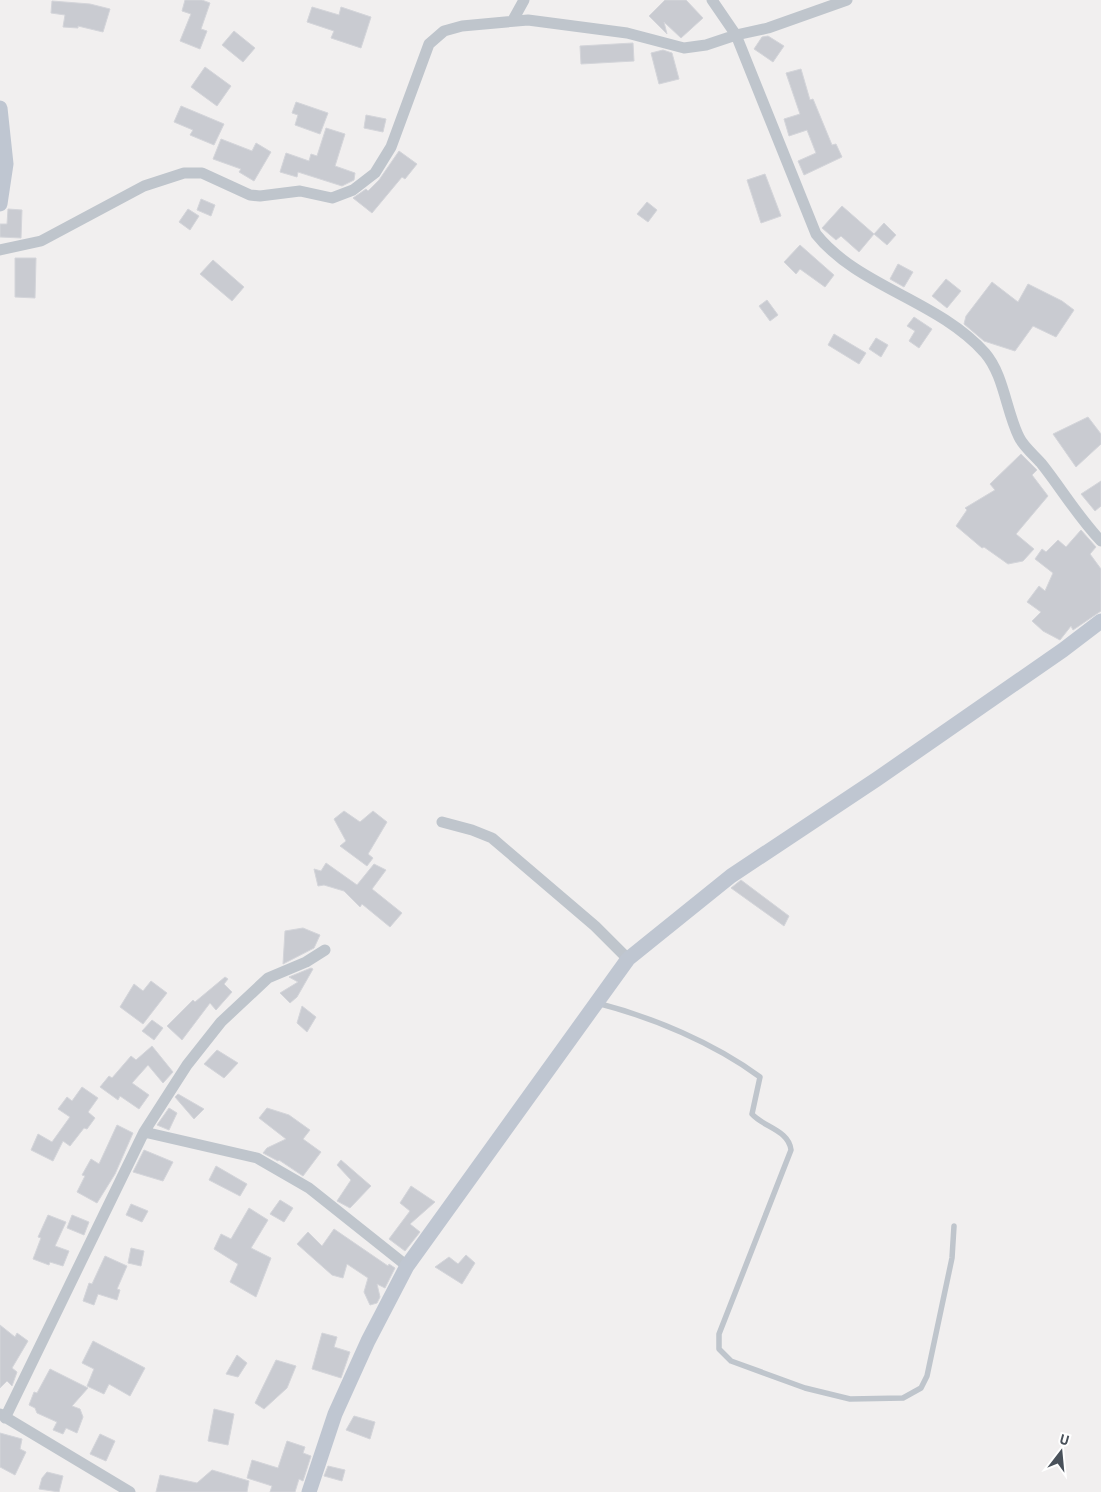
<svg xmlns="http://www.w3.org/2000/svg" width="1101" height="1492" viewBox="0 0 1101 1492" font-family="'Titillium Web',sans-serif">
<rect width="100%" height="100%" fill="#f1efef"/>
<!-- building -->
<path fill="#c9cbd1" stroke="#d4d5da" d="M185 0H202L210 3 201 29 207 31 200 49 180 41 191 14 182 11Z
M665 0H686L703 18 681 38 664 22 667 34 649 16Z
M52 1 90 4 110 9 103 32 78 26V28L63 27 65 15 51 13Z
M312 7 339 15 341 7 371 17 361 48 331 38 334 31 307 22Z
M234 31 255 48 243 62 222 45Z
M768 36 784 46 773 62 754 49 762 37Z
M633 43 634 61 581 64 580 46Z
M663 50 672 53 679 79 659 84 651 53Z
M205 67 231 86 217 106 191 87Z
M801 69 810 100 813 99 832 145 836 144 842 157 804 175 798 161 816 153 807 130 789 136 784 119 800 114 786 73Z
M296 102 328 113 320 134 295 125 298 115 292 113Z
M181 106 224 124 214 145 190 135 193 130 174 122Z
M366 115 386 119 383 132 364 128Z
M326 128 345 134 335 166 355 173 354 180 342 186 298 172 297 177 280 172 286 153 309 161 311 154 317 156Z
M221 139 252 151 256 143 271 152 254 181 239 172 241 169 213 159Z
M399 151 417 164 405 179 402 177 372 213 353 198 366 189 368 191 379 180Z
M765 174 781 216 761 223 747 180Z
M201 199 215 205 211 216 197 210Z
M647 202 657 210 648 222 637 214Z
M842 206 874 234 859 252 841 236 836 240 822 228Z
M8 209 22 210 21 238 0 237V224H7Z
M188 209 199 216 190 230 179 222Z
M884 223 896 235 887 245 874 234Z
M800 245 834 275 825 287 800 269 796 274 784 262Z
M15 258H36L35 298 15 297Z
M213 260 244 287 232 301 200 274Z
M898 264 913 272 904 287 890 279Z
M946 279 961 291 947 308 932 296Z
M992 282 1018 302 1028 284 1062 301 1074 310 1056 337 1033 326 1015 351 984 341 964 324 966 316Z
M767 300 778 315 770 321 759 306Z
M914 317 932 329 919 348 909 341 915 331 907 326Z
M834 334 866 353 859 364 828 345Z
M876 338 888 345 881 357 869 349Z
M1088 417 1101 434V444L1076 467 1053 434Z
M1021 454 1037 470 1032 475 1048 496 1016 534 1034 549 1023 561 1008 564 984 547 982 548 956 526 967 510 965 508 995 490 990 484Z
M1101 481V506L1095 511 1081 494Z
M1081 530 1096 547 1090 554 1101 569V611L1073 630 1071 626 1060 640 1043 631 1032 621 1041 612 1027 602 1039 586 1045 591 1053 573 1035 559 1042 549 1046 552 1058 540 1066 547Z
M344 811 360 822 373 811 387 822 368 854 373 858 367 866 340 846 346 841 334 819Z
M326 863 357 885 374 864 386 870 372 889 402 913 390 927 362 904 360 907 344 891 324 885 318 886 314 869 321 871Z
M741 880 789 916 784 926 731 888Z
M303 928 320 935 314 948 283 964 285 931Z
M311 968 313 969 297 997 290 1003 280 993 298 982 289 977Z
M225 977 228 979 224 984 232 992 216 1010 210 1003 182 1040 167 1026 193 1000 195 1002Z
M151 981 167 993 143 1024 120 1007 134 984 143 991Z
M302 1006 316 1017 307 1032 297 1023Z
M152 1020 163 1028 154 1040 142 1031Z
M152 1046 173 1072 163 1083 148 1065 132 1083 149 1095 139 1109 120 1096 118 1100 100 1087 109 1076 112 1078 131 1056 136 1060Z
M217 1050 238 1063 224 1078 204 1064Z
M82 1087 98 1098 88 1112 95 1118 87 1129 84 1128 70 1146 63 1141 53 1161 31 1150 38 1134 52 1142 70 1117 58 1109 67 1097 72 1101Z
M178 1094 204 1109 194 1119 175 1097Z
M169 1108 177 1113 169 1130 157 1125Z
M267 1108 289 1115 310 1130 303 1139 321 1152 303 1176 279 1160 278 1161 263 1153 267 1148 286 1139 259 1118Z
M117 1125 133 1133 115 1174 97 1203 77 1192 85 1176 82 1175 91 1159 99 1164Z
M144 1150 173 1162 163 1181 133 1172Z
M341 1160 371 1186 350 1208 337 1201 351 1180 337 1165Z
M216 1166 247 1184 240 1196 209 1180Z
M411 1186 435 1202 410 1224 420 1232 405 1251 389 1239 410 1211 400 1203Z
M280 1200 293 1208 284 1222 270 1214Z
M131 1204 148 1211 142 1222 126 1215Z
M249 1208 268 1220 251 1248 271 1258 256 1297 230 1282 238 1264 214 1249 221 1234 231 1239Z
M48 1215 66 1222 55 1246 69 1251 63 1266 50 1262 49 1265 33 1259 41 1238 38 1237Z
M72 1215 89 1222 84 1235 67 1228Z
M334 1229 388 1266 389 1264 395 1268 385 1288 377 1284 380 1297 377 1303 370 1305 364 1292 368 1278 347 1264 343 1278 332 1275 297 1244 308 1232 322 1246Z
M131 1248 144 1251 141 1266 128 1263Z
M466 1255 475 1263 462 1284 435 1267 449 1257 458 1264Z
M105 1256 127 1266 117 1289 120 1290 117 1300 98 1294 94 1305 83 1301 89 1283 92 1284Z
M0 1325 15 1337 17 1333 28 1341 12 1368 17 1372 12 1386 7 1381 0 1388Z
M322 1333 337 1337 334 1347 350 1352 341 1378 312 1369Z
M93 1341 145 1368 130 1396 109 1384 104 1394 87 1386 94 1369 82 1363Z
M237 1355 247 1363 238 1377 226 1374Z
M276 1360 296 1366 287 1388 264 1409 255 1403Z
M50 1369 88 1388 72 1406 80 1409 83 1417 77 1433 66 1428 63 1434 53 1430 57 1422 37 1413 35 1408 29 1405 34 1392 37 1393Z
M214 1409 234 1414 228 1445 208 1441Z
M354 1416 375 1422 370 1439 346 1430Z
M0 1433 22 1439 20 1449 26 1452 15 1475 0 1467Z
M100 1434 115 1441 106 1461 90 1454Z
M287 1441 305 1447 303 1453 311 1456 303 1481 299 1479 295 1492H270L272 1486 247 1478 252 1460 278 1468Z
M328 1466 345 1470 342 1481 324 1476Z
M212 1470 249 1481 247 1492H156L160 1475 197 1483Z
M47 1472 63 1476 59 1492 39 1489 42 1478Z"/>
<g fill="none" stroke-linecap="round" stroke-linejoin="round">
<!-- lane -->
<path stroke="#bfc5cc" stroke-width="5.5" d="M597 1003C652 1017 714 1043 760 1077L752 1114C763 1127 789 1130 791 1150L719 1334V1349L731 1361 805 1388 850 1399 903 1398 921 1388 927 1376 952 1258 954 1226"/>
<!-- street -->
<path stroke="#bfc5cc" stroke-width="11" d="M712 0 736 35 816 234C858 287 938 300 985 353 1004 375 1006 411 1019 437 1023 446 1034 455 1041 463 1061 488 1078 517 1101 541
M513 20 524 0
M0 250 41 241 144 186 184 173H202L250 195 260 196 300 191 332 198 353 190 375 173 391 147 429 44 444 31 462 26 528 20 627 33 684 48 706 45 736 35 768 28 847 0
M442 822 472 830 492 838 595 926 628 959
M144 1132 257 1158 309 1188 407 1266
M0 1414 130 1492
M5 1418 144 1132 187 1065 221 1022 268 978 306 962 325 950"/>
<!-- secondary -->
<path stroke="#bfc6d1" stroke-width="15" d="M0 108 6 164 0 204
M309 1492 335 1414 368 1341 407 1266 628 959 731 876 877 779 1063 650 1101 621"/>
</g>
<!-- north arrow -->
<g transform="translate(1061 1452) rotate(16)" stroke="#ffffff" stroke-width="4" paint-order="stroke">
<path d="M0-4L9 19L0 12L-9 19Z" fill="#49515a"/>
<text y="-8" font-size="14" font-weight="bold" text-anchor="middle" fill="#49515a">U</text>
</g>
</svg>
